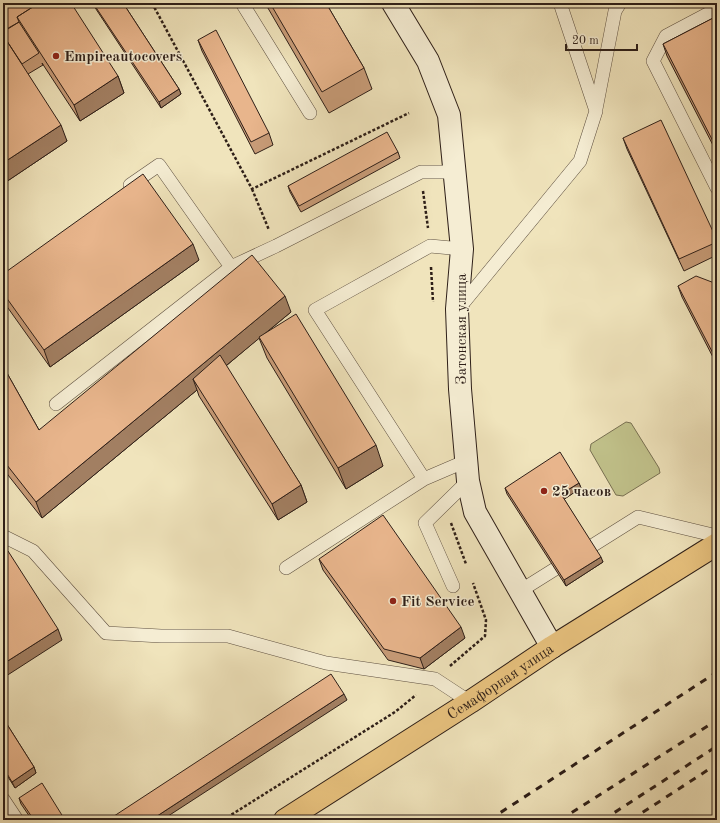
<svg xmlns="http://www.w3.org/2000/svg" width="720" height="823" viewBox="0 0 720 823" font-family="'Old Standard TT',serif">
<rect width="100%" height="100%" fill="#f0e4bc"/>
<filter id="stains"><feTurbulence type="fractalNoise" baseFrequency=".005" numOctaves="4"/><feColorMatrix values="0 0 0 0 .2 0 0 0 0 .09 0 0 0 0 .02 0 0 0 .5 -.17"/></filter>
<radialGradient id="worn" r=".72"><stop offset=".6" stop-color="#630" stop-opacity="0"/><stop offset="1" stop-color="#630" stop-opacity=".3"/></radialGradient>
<!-- green -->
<path fill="#c1c28b" stroke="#787052" d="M626 422 631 423 659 468 660 473 623 496 616 495 590 450 591 444Z"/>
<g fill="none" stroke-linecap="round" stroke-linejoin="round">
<!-- lane casing -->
<g stroke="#5e5041" stroke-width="14">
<path id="lane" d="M242 3 310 113
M717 9 666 36 653 61 717 188
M596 109 615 11 620 3
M231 267 276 246 421 172H456
M459 308 580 161 596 111 560 3
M56 404 231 267 159 165 130 185
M424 479 315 310 430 246 462 249
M3 536 33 551 106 633 161 636H228L326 663 435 679 470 702
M286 568 424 479 466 461
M453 586 425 523 468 481
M520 591 638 517 717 536
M3 799 17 820"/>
</g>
<!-- secondary casing -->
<g stroke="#2e1f18" stroke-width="24">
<path id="secondary" d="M393 3 428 61 449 115 462 249 457 309 460 389 468 481 475 512 552 647"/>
</g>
<!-- highway casing -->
<g stroke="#2e1f18" stroke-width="24">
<g id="highway">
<path id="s1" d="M285 820 470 702 552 647 717 544"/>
</g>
</g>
<!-- path -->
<path stroke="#2e1f18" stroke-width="2.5" stroke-dasharray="3 2" stroke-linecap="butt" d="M152 3 252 189 409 113
M252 189 269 230
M423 191 428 228
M431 267 433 302
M451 523 466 564
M450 666 485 636 486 620 473 583
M223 820 395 712 416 695"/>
<!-- lane -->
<use href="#lane" stroke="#f5edd3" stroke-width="13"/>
<!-- secondary -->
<use href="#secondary" stroke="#f5edd3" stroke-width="22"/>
<!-- highway -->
<use href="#highway" stroke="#e8c27e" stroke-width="22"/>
<!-- rail -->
<path stroke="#2e1f18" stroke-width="3" stroke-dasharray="7 7" stroke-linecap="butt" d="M489 820 717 672
M560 820 717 720
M603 820 717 746
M631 820 717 764"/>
</g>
<!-- wall -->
<path fill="#c89c78" stroke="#2e1f18" d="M3 3 118 76 124 93 80 121 42 63 43 65 28 74 67 141 3 184Z
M92 3H123L179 89 181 94 161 108Z
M265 3H326L364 68 372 89 329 113Z
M717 16V153L667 56 663 44Z
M198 40 269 133 273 145 255 154 202 51Z
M623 138 717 240V255L684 271 627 149Z
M398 152 400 158 301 212 290 192 288 186Z
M199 260 50 367 3 301V274Z
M717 284V365L682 297 678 286Z
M291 312 267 332 383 466 346 489 267 358 259 338 226 366 301 485 307 502 278 520 199 396 197 390 42 518 8 475 3 467V366L39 430Z
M579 483 581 488 564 499 603 562 566 586 507 494 505 488Z
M319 559 465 638 424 669 388 660 323 570Z
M3 718 34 767 36 773 15 788 3 769Z
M19 798 65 820H32L21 804Z"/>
<!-- shaded-wall -->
<path fill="#a27f62" stroke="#2e1f18" d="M118 76 124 93 80 121 74 105Z
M179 89 181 94 161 108 159 102Z
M61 125 67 141 3 184V163Z
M193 244 199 260 50 367 44 350Z
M285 296 291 312 199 388 193 379 197 390 42 518 36 502Z
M376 445 383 466 346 489 338 468Z
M579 483 581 488 563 500 561 494Z
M301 485 307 502 278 520 272 504Z
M601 557 603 562 566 586 564 580Z
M461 627 465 638 424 669 420 658Z
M58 629 62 640 3 678V664Z
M344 694 347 700 162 820H151Z
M34 767 36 773 15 788 12 782Z"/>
<!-- building -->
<path fill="#e8b58c" stroke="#2e1f18" d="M3 3H39L17 17 19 22 3 31Z
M39 3H71L118 76 74 105 17 17Z
M93 3H123L179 89 159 102Z
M270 3H326L364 68 322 92Z
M717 16V149L663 44Z
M19 22 39 53 22 64 3 35V32Z
M216 30 269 133 251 142 198 40Z
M3 35 61 125 3 163Z
M661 120 717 240V242L679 259 623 138Z
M387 132 398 152 299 206 288 186Z
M143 174 193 244 44 350 3 293V274Z
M252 255 285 296 36 502 3 460V366L39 430Z
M696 276 717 284V361L678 286Z
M296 314 376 445 338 468 259 337Z
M220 355 301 485 272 504 193 379Z
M560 452 579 483 561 494 601 557 564 580 505 488Z
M383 515 461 627 420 658 384 649 319 559Z
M8 551 58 629 3 664V554Z
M331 674 344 694 151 820H108Z
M3 718 34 767 12 782 3 767Z
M42 783 65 820H34L19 798Z"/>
<!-- markers -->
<g fill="#8f2418" stroke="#f5edd3" stroke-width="1.5">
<circle cx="56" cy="56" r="4"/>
<circle cx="544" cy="491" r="4"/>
<circle cx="393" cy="601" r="4"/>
</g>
<g text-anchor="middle" stroke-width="3" stroke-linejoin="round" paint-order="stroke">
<!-- poi labels -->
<g font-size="15" font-weight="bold" fill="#2e1f18" stroke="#f5edd3" text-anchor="start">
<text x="64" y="61">Empireautocovers</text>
<text x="552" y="496">25 часов</text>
<text x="401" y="606">Fit Service</text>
</g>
<!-- street labels -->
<g font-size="15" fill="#2e1f18" stroke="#f5edd3">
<text transform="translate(461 329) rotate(-90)" y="5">Затонская улица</text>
<text dy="5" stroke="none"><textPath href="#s1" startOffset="256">Семафорная улица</textPath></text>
</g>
</g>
<!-- margin -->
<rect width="720" height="823" fill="none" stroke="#f0e4bc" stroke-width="16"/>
<rect x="4" y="4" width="712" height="815" fill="none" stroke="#2e1f18" stroke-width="2"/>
<rect x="8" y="8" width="704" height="807" fill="none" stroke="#2e1f18"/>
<!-- scale -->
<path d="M566 44v6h71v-6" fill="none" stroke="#2e1f18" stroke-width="2"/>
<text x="572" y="44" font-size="12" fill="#2e1f18" stroke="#f5edd3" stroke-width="3" paint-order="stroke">20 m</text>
<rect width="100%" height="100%" filter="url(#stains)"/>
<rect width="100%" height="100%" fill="url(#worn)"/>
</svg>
